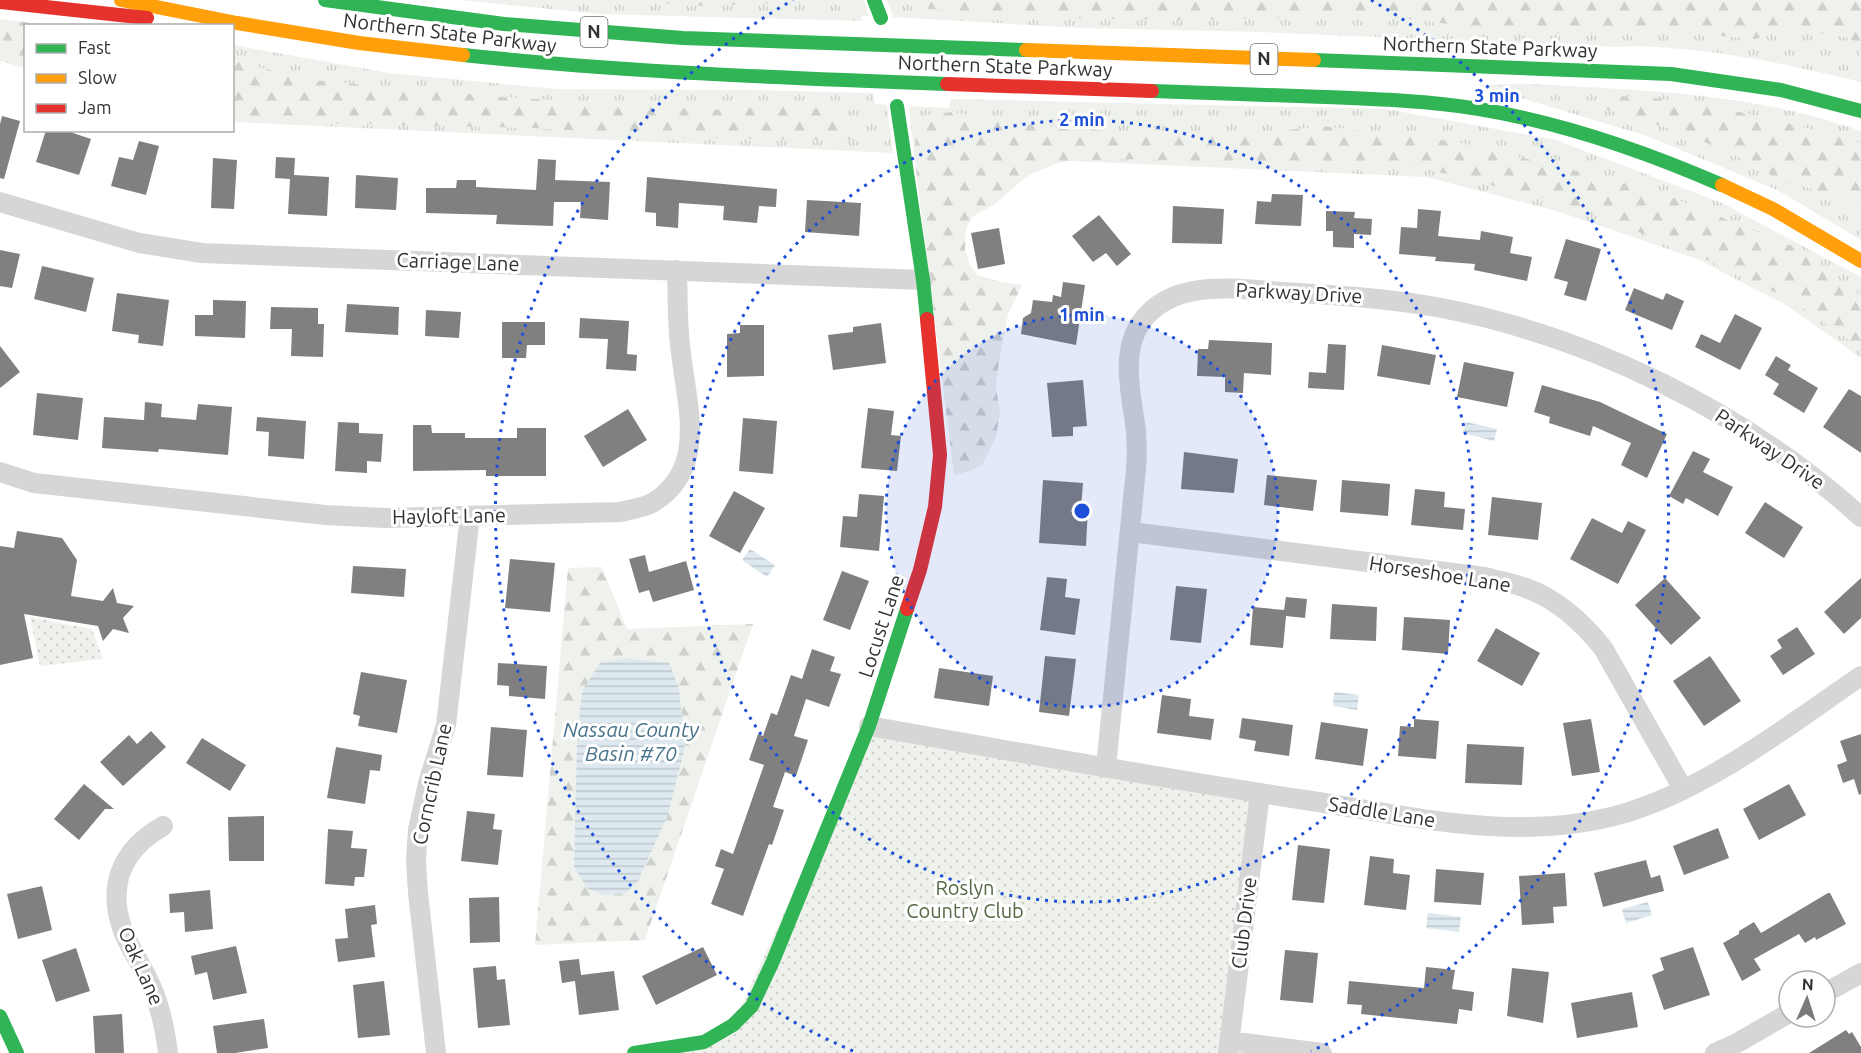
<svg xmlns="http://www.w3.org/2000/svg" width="1861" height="1053" viewBox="0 0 1861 1053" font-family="Ubuntu,sans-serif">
<defs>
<pattern id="grass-tufts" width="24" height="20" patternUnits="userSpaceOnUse" patternTransform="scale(1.5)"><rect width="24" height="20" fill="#eff2ec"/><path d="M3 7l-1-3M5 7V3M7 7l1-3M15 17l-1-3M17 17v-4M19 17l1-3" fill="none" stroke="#cdd0cb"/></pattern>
<pattern id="forest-firs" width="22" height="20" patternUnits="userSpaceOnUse" patternTransform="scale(1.5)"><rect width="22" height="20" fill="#eff2ec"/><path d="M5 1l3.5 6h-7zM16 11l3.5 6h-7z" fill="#cdd0cb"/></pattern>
<pattern id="park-dots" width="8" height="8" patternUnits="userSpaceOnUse" patternTransform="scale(1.5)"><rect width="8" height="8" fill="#eff2ec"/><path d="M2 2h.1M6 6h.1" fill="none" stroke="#cdd0cb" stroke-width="1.8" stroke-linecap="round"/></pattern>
<pattern id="water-rules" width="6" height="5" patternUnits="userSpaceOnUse" patternTransform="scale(1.5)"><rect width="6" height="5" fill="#dde9ef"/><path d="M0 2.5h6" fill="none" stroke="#bec8cd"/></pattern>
</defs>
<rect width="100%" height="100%" fill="#fff"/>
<!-- grass -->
<path fill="url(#grass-tufts)" d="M459 0H864L869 16H861L862 21 600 14Z
M887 0H1861V82C1802 68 1743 54 1682 49 1660 47 1639 45 1617 47L1261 32 1081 28 893 17Z
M233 45 389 73 556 89 751 90 873 93 875 104 887 105 893 153 233 122Z
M1528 84C1624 89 1720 92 1813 116 1829 120 1845 126 1861 131V240L1777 190 1647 136 1478 85Z
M951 99 1386 109 1556 140 1722 203 1861 277V358L1786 305 1697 259 1557 211 1426 177 914 154 909 106 949 108Z"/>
<!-- forest -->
<path fill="url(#forest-firs)" d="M619 0H843L839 2 694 6Z
M899 0H1861V44L1848 38 1792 28 1755 39 1698 34 1649 25 1594 33H1519L1371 14 1287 18 1179 20 1054 18 917 8Z
M0 19 48 25 26 26 25 68 0 61Z
M233 61 311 80 489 96 712 110 804 104 859 120 862 133 850 140 688 138 533 128 233 121Z
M1613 96C1695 97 1782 121 1861 143V206L1831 194 1782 181 1731 153 1678 131 1605 109 1606 100Z
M951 112 1024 124 1135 133 1253 134 1322 126 1458 142 1656 191 1792 246 1861 296V348L1791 300 1686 250 1565 204 1423 168 1124 159 1068 161 1055 164 1033 173 1021 181 995 204 972 217 966 229 965 250 970 265 978 275 1001 282 1022 285 1008 314 998 368 996 387 1000 412 996 437 982 465 970 471 954 475 914 154 916 135 928 115Z
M602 567 627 629 753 624 645 940 535 945 568 568Z"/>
<!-- park -->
<path fill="url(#park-dots)" d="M30 617 92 629 103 659 40 666Z
M869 726 1261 796 1228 1053H669L733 1025Z"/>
<!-- water -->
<path fill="url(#water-rules)" d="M1466 422 1497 429 1494 441 1463 433Z
M750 549 775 565 767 577 742 560Z
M625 658 669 663 679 689 685 746 668 815 637 883 624 894 604 895 588 889 574 867 577 739 582 691 599 664Z
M1334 692 1359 695 1357 710 1333 706Z
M1648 902 1652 915 1626 923 1622 909Z
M1428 913 1461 917 1459 932 1426 928Z"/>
<!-- building -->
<path fill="#808080" d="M2 116 20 121 4 179 0 178V124Z
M46 130H64L91 139 79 175 36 162Z
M139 141 159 146 146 195 111 186 119 157 133 160Z
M276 157 295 158 294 175 329 177 327 216 288 214 290 179 275 178Z
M213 158 237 160 234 209 211 208Z
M538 159 556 160 555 180 610 182 608 220 580 218 581 202H554L553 226 496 224 497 215 426 213V188H456L457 180H476V187L536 190Z
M356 175 398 178 396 210 355 208Z
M647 177 777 189 776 207 759 206 757 223 723 220 724 206 679 203 678 228 656 226V213L645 212Z
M1272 194 1303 195 1301 226 1255 224 1257 201 1271 202Z
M807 200 861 203 859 236 805 232Z
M1173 206 1224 209 1222 244 1172 243Z
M1418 209 1441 211 1438 236 1480 240 1481 231 1513 237 1510 253 1532 257 1527 281 1474 270 1475 264 1435 261 1436 257 1399 254 1401 227 1417 228Z
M1326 211 1355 212 1354 218 1372 219 1371 235 1354 234V248L1333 247V231H1326Z
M1099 215 1131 254 1117 266 1106 253 1093 262 1072 236Z
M999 228 1005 264 978 269 971 233Z
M1566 239 1601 249 1586 301 1564 295 1568 282 1554 278Z
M0 250 20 254 12 288 0 286Z
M42 266 94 278 86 312 34 299Z
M1063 282 1085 285 1076 345 1021 334 1023 318 1031 313 1033 300 1052 302 1053 295 1061 297Z
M1634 288 1663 300 1666 293 1684 301 1672 330 1625 310Z
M117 293 169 300 163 346 138 343 139 335 112 331Z
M213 300 246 301 245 338 195 336V315H213Z
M347 304 399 307 398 335 345 332Z
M271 307 318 308V324H324L323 357 291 356 292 329H270Z
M426 310 461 312 459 338 425 336Z
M1735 314 1762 328 1740 370 1695 347 1701 334 1720 343Z
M580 318 629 321 627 354 637 355 636 371 606 369 608 339 579 338Z
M502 322H545V345H527L526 358H502Z
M881 323 886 363 833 370 828 335 853 332V327Z
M740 325H764V376L727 377V334L740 333Z
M1209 340 1272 343 1271 375 1244 373 1243 393 1225 392V377L1197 376 1198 349H1208Z
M1328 344 1346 345 1344 390 1308 388 1309 372 1326 373Z
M1382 345 1436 355 1430 385 1377 376Z
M0 346 20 372 0 388Z
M1776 356 1791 365 1788 370 1818 388 1804 413 1773 394 1779 384 1765 375Z
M1464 362 1514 372 1507 407 1457 397Z
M1083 380 1087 426 1073 427V436L1052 437 1047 383Z
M1542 385 1600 402 1667 434 1647 478 1621 465 1631 443 1593 426 1590 436 1549 423 1550 417 1534 412Z
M1849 389 1861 396V453L1823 427Z
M37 393 83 398 78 440 33 435Z
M145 402 162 404 161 417 196 420 198 404 232 407 228 455 159 449 158 452 102 448 104 417 144 420Z
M868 408 894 411 891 435 901 436 897 471 861 468Z
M628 409 647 440 603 467 584 436Z
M257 417 306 421 304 459 268 456 269 432 256 431Z
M743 418 777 421 773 474 739 471Z
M338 422 359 423V433L383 434 381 462 367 461V473L335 471Z
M413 425H431L432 433H465V438H517V428H546V476H486V470L413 471Z
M1693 451 1710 459 1703 472 1733 487 1718 516 1686 498 1683 504 1669 496Z
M1184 452 1238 459 1234 493 1181 489Z
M1267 475 1317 480 1313 511 1264 505Z
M1043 480 1083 483 1081 508 1088 509 1086 546 1039 543Z
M1342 480 1390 484 1388 516 1340 512Z
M1415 489 1445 492 1444 507 1465 509 1463 530 1411 525Z
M734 491 765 508 740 553 709 536Z
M859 494 884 496 879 551 840 547 843 516 857 517Z
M1492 497 1542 503 1538 540 1488 535Z
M1765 502 1803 527 1784 558 1745 533Z
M1592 518 1622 533 1628 521 1646 530 1618 584 1570 559Z
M17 531 62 538 77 560 71 596 103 601 113 588 117 603 134 606 123 618 129 633 113 629 103 641 98 626 24 614 33 658 0 665V546L14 548Z
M645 555 649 572 686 561 694 590 653 602 649 590 639 593 629 559Z
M510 559 555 563 550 612 505 608Z
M353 566 406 569 404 597 351 593Z
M842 571 869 581 850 630 823 620Z
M1047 577 1067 579 1065 597 1080 599 1075 635 1040 630Z
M1665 578 1701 618 1671 645 1635 605Z
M1861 578V618L1844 634 1824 612Z
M1176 586 1207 589 1201 643 1170 640Z
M1286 597 1307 599 1305 618 1286 616 1283 648 1250 645 1253 607 1284 610Z
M1332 604 1377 607 1376 641 1330 639Z
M1404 617 1450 620 1448 654 1402 650Z
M1797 627 1815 654 1783 675 1770 656 1782 648 1777 640Z
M1496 628 1540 653 1522 686 1477 661Z
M812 649 835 657 830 671 841 674 829 707 806 699 794 736 808 740 796 776 785 772 773 807 784 810 772 845 769 844 743 916 711 904 724 869 715 866 721 849 733 854 764 765 749 760 758 734 763 736 771 713 777 715 791 675 802 679Z
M1045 656 1076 659 1069 716 1039 712Z
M1710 656 1741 701 1704 726 1673 681Z
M498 663 547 666 545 699 509 696V686L497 685Z
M939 668 993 676 989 706 934 698Z
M361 672 407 680 397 733 358 726 360 716 353 714Z
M1162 695 1191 699 1189 716 1214 719 1211 740 1157 733Z
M1242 718 1293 725 1289 756 1254 751 1256 741 1239 738Z
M1414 719 1439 721 1436 759 1398 756 1400 726 1414 727Z
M1591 719 1600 772 1572 776 1563 723Z
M1321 722 1368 729 1363 766 1315 759Z
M491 727 527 730 523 777 487 775Z
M151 731 166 747 123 786 100 762 129 735 137 744Z
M1861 734V794L1859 795 1854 779 1843 783 1837 765 1847 761 1840 741Z
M202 738 246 765 230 791 186 763Z
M1467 744 1524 747 1522 785 1465 783Z
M336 747 382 755 380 771 370 770 365 804 327 798Z
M84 784 114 809H105L79 840 54 819Z
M1789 784 1806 815 1759 840 1743 809Z
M467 811 495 814 493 829 502 830 498 865 461 861Z
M264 816V861H229L228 817Z
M1718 828 1729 858 1684 875 1673 846Z
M328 829 353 831 351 848 367 849 364 877H355L354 886 325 884Z
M1298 845 1330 849 1324 903 1292 900Z
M1370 856 1394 859 1393 873 1410 875 1406 910 1364 905Z
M1646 860 1651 878 1660 875 1664 891 1603 907 1594 873Z
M1436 869 1484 873 1481 905 1434 902Z
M1565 873 1567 906 1553 907 1554 923 1522 925 1519 876Z
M42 886 52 930 18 939 7 894Z
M210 890 213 929 185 932 184 912 170 913 169 894Z
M1828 893H1830L1846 924 1816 940 1815 937 1805 943 1799 934 1754 959 1761 970 1742 981 1723 943 1739 934V931L1754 922 1761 933Z
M499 897 500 942 470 943 469 898Z
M375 905 377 924 371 925 375 957 338 962 335 939 348 938 345 909Z
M236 946 247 993 213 1000 207 972 195 975 191 956Z
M703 947 717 975 656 1005 642 976Z
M1693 947 1710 995 1664 1010 1652 975 1664 970 1660 958Z
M76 948 90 991 56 1002 42 960Z
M1285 950 1318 953 1313 1003 1280 1000Z
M579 959 581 975 614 971 619 1010 579 1015 575 981 562 983 559 961Z
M496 966 497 980 505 979 510 1025 478 1028 473 968Z
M1426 967 1455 970 1452 989 1474 992 1472 1011 1459 1009 1457 1024 1361 1014 1362 1005 1347 1004 1349 981 1424 988Z
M1512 968 1549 972 1543 1023 1507 1016Z
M384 981 390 1035 358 1038 353 985Z
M1632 992 1638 1027 1577 1038 1571 1003Z
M122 1014 124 1053H95L93 1016Z
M264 1019 268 1048 235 1053H217L213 1026Z
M1846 1030 1849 1034 1852 1032 1861 1047V1053H1809Z"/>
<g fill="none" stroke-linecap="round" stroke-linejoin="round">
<!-- street -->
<path stroke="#d6d6d6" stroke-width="20" d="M0 202 139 243 202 253 923 280
M0 472 34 483 325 515 385 518 621 512C631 509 643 508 652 503 708 470 687 406 681 353 677 326 678 298 677 270
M1131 532 1485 577C1498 581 1513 583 1526 588 1557 599 1583 623 1603 648L1683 789
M869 726C1017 752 1164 779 1312 801 1414 817 1520 843 1622 814 1708 789 1787 726 1861 676
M1106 767 1136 469C1137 456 1137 444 1136 431 1132 397 1119 352 1142 321 1174 278 1236 289 1282 292 1334 295 1385 298 1436 307 1589 335 1746 413 1861 517
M163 826C123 849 107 883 122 928 129 948 143 966 151 986 161 1008 165 1029 168 1053
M1825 993 1861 973
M1230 1041 1322 1053
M436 1053 418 893 416 860 418 830 428 783 446 725 470 516
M1228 1053 1260 793
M1715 1053 1739 1042 1789 1013"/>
<!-- fast -->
<path stroke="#30b455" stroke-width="14" d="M325 0 504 24 683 38 1026 50
M874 0 881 18
M463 55C624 72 785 78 947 84
M1314 60 1671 74 1781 90 1861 111
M1152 91C1210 93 1267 95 1325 97 1376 99 1429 101 1479 109 1564 123 1644 151 1722 185
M897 106 923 280 927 319
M0 1016 17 1053
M634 1053 704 1042 733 1025 752 1006 773 961 869 726 907 609"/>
<!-- slow -->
<path stroke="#ff9f0a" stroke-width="14" d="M121 0 237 23 359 43 463 55
M1026 50 1314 60
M1722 185 1773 209 1861 261"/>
<!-- jam -->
<path stroke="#e5322d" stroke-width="14" d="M0 2 147 18
M947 84 1152 91
M907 609 920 570 935 507 940 455 927 319"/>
</g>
<!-- distance rings -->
<circle cx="1082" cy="511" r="196" fill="#1d4ed8" fill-opacity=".12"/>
<g fill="none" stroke="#1d4ed8" stroke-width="3" stroke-dasharray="3 6">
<circle cx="1082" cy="511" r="196"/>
<circle cx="1082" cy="511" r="391"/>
<path d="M853 1051A587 587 0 0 1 793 0M1371 0A587 587 0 0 1 1311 1051"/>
</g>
<g text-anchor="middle" stroke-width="6" stroke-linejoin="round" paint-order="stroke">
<!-- shield labels -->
<g fill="#fff" stroke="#707070" stroke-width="1.5">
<rect x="580.5" y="17" width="27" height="30" rx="4.5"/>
<rect x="1250.5" y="44" width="27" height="30" rx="4.5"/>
</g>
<g font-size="18" font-weight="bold" fill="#323232">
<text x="594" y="38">N</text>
<text x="1264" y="65">N</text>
</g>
<!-- street labels -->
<g font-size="20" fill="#323232" stroke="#fff">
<text transform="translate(450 33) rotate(7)" y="7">Northern State Parkway</text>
<text transform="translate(1490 47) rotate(2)" y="7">Northern State Parkway</text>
<text transform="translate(1005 66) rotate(2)" y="7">Northern State Parkway</text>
<text transform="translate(458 262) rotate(2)" y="7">Carriage Lane</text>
<text transform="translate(1299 293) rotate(3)" y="7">Parkway Drive</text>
<text transform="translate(1770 449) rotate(34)" y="7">Parkway Drive</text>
<text transform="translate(449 516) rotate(-1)" y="7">Hayloft Lane</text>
<text transform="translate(1440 574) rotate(9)" y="7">Horseshoe Lane</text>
<text transform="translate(881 626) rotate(-72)" y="7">Locust Lane</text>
<text transform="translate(432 784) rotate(-78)" y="7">Corncrib Lane</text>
<text transform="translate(1382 812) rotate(9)" y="7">Saddle Lane</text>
<text transform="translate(1244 923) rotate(-83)" y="7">Club Drive</text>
<text transform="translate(141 966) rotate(66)" y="7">Oak Lane</text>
</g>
<!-- park labels -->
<g font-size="20" fill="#566944" stroke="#fff">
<text x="965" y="895">Roslyn<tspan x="965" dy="23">Country Club</tspan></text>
</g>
<!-- water labels -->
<g font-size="21" font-style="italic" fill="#49738b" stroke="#fff">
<text x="631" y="737">Nassau County<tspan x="631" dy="24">Basin #70</tspan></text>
</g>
</g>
<circle cx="1082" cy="511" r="9" fill="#1d4ed8" stroke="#fff" stroke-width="3"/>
<g font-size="18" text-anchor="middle" font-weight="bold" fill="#1d4ed8" stroke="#fff" stroke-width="6" stroke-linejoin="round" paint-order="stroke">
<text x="1497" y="102">3 min</text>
<text x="1082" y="126">2 min</text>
<text x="1082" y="321">1 min</text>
</g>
<!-- legend -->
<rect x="24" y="24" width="210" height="108" fill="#ffffff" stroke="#adadad" stroke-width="1.5"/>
<rect x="36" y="44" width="30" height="9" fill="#30b455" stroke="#adadad" stroke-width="1.5"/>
<text x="78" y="54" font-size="18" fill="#323232">Fast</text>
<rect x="36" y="74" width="30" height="9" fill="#ff9f0a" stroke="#adadad" stroke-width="1.5"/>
<text x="78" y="84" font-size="18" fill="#323232">Slow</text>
<rect x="36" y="104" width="30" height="9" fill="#e5322d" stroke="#adadad" stroke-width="1.5"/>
<text x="78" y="114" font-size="18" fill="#323232">Jam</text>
<!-- north arrow -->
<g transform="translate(1807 999) rotate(3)"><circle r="28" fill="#ffffff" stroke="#adadad" stroke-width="1.5"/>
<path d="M0-4.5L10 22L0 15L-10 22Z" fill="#7a7a7a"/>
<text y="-9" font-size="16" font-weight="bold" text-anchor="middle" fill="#323232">N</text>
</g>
</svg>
